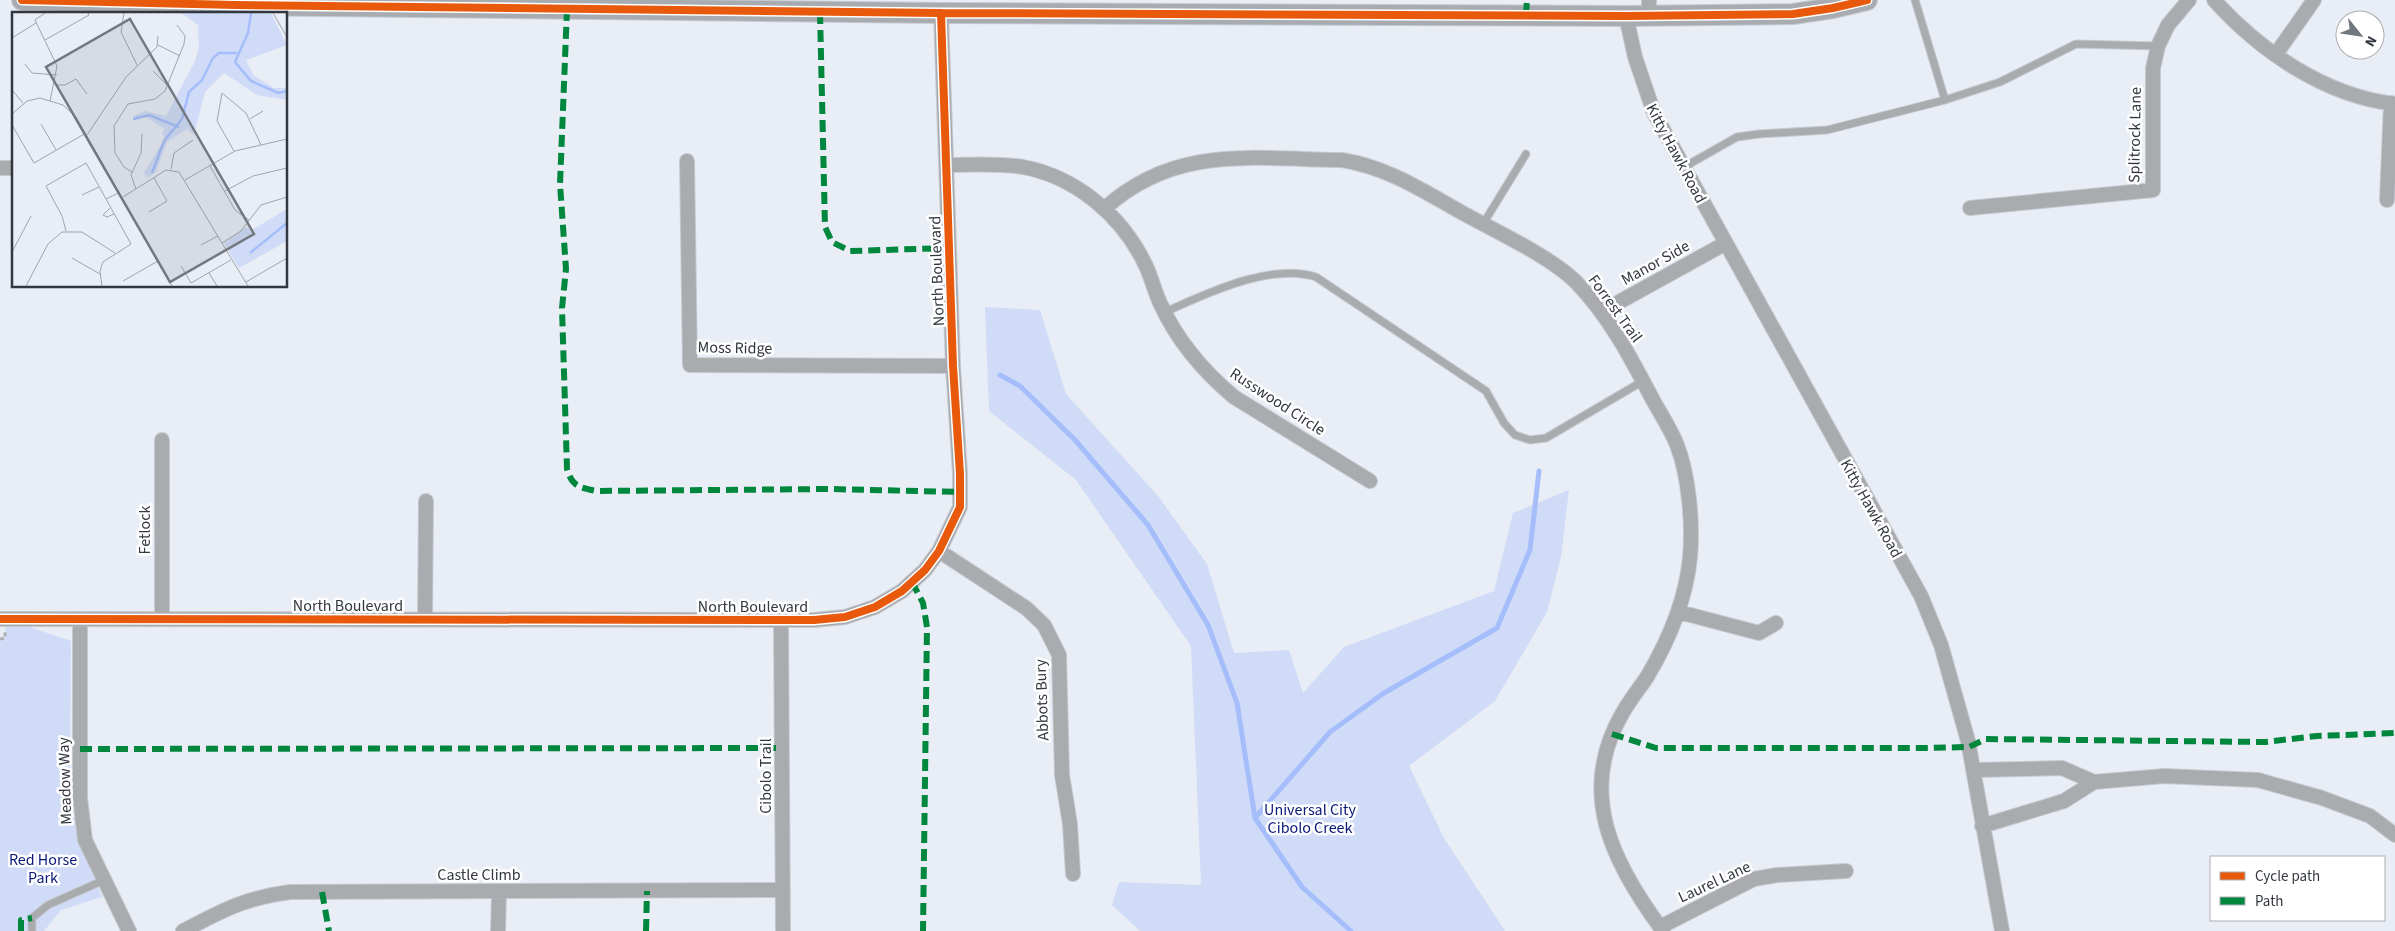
<svg xmlns="http://www.w3.org/2000/svg" width="2395" height="931" viewBox="0 0 2395 931" font-family="'Source Sans 3',sans-serif">
<rect width="100%" height="100%" fill="#e9edf5"/>
<!-- green -->
<path fill="#cfdbf7" d="M985 307 1040 310 1066 394 1158 496 1207 564 1234 653 1289 650 1303 693 1344 647 1494 591 1513 513 1569 490 1561 557 1547 612 1495 701 1409 766 1444 838 1505 931H1140L1112 905 1119 882 1201 885 1191 646 1076 480 989 411Z
M6 619 71 641 70 786 76 831 102 897 61 910 44 931H0V638H5Z"/>
<g fill="none" stroke-linecap="round" stroke-linejoin="round">
<!-- stream -->
<path stroke="#a5befb" stroke-width="5" d="M1000 375 1020 386 1075 440 1148 525 1208 625 1237 703 1255 818 1302 887 1351 931
M1255 818 1330 732 1384 693 1497 628 1530 550 1539 471"/>
<!-- lane casing -->
<g stroke="#c5c9d0" stroke-width="9">
<path id="lane" d="M1915 0 1945 100
M1684 167 1737 137 1759 134 1827 130 1945 100 2000 82 2076 44 2158 46
M1483 224 1526 154
M1165 312C1206 294 1271 262 1316 277L1486 391 1504 423 1515 435 1530 440 1546 438 1643 381
M32 931V918L48 905 104 880"/>
</g>
<!-- street casing -->
<g stroke="#c5c9d0" stroke-width="16">
<path id="street" d="M2214 0C2260 51 2325 96 2395 104
M1626 16 1635 57 1654 113 1921 596 1941 645 1968 741 2002 931
M1649 16V0
M2276 54 2314 0
M687 161 690 365 953 366
M946 165C972 165 998 163 1023 167 1077 177 1123 217 1146 266 1152 279 1155 293 1161 305 1178 342 1203 371 1234 397L1370 481
M0 168H14
M2387 200 2391 103
M1970 208 2153 190V68L2158 46 2168 25 2189 0
M1104 209C1175 144 1253 159 1342 160 1386 167 1420 189 1459 211 1493 230 1550 256 1576 282 1610 317 1632 360 1654 402 1662 416 1671 430 1677 445 1689 476 1693 525 1690 557 1686 601 1669 640 1647 677 1639 689 1629 701 1622 714 1576 794 1614 865 1663 931
M1601 312 1726 243
M939 551 1026 608 1044 625 1059 655 1062 775 1070 824 1073 874
M1679 612 1759 633 1776 623
M0 619 814 620 845 617 875 607 902 591 925 570 939 551 960 507V474L953 366 941 13
M162 619V440
M425 619 426 501
M80 620V798L85 840 129 931
M781 620 783 931
M1973 770 2062 768 2094 782
M1982 826 2064 801 2094 782 2164 776 2258 780 2322 798 2370 816 2395 835
M1660 927 1754 879 1777 875 1846 871
M183 931C223 910 245 898 290 892L783 890
M498 931 499 892"/>
</g>
<!-- secondary casing -->
<g stroke="#c5c9d0" stroke-width="22">
<path id="secondary" d="M22 0 236 5 941 13 1626 16 1793 14 1833 8 1867 0"/>
</g>
<!-- path -->
<path stroke="#aeb1b4" stroke-width="3" stroke-dasharray="4 2.5" stroke-linecap="butt" d="M0 639 5 638V632"/>
<!-- lane -->
<use href="#lane" stroke="#a9abae" stroke-width="7"/>
<!-- street -->
<use href="#street" stroke="#a9abae" stroke-width="14"/>
<!-- secondary -->
<use href="#secondary" stroke="#a8abaf" stroke-width="20"/>
<!-- quiet -->
<path stroke="#00873e" stroke-width="6" stroke-dasharray="12 6" stroke-linecap="butt" d="M567 9 560 184 566 269 562 308 567 469C572 486 578 487 596 491L829 489 960 492
M820 12 825 227 832 242 850 251 949 248
M1526 15 1527 0
M912 582 923 603 927 627 923 931
M1612 734 1656 748H1926L1969 747 1986 739 2265 742 2317 736 2395 733
M80 749 782 748
M322 892 329 931
M21 931V920L32 918
M646 931 647 891"/>
<!-- cycleway casing -->
<g stroke="#fff" stroke-width="11">
<path id="cycleway" d="M22 0 236 5 941 13 1626 16 1793 14 1833 8 1867 0
M0 619 814 620 845 617 875 607 902 591 925 570 939 551 960 507V474L953 366 941 13"/>
</g>
<!-- cycleway -->
<use href="#cycleway" stroke="#e8590c" stroke-width="8"/>
</g>
<g text-anchor="middle" stroke-width="5" stroke-linejoin="round" paint-order="stroke">
<!-- street labels -->
<g font-size="16" fill="#33373f" stroke="#fff">
<text transform="translate(2134 135) rotate(-89)" y="6">Splitrock Lane</text>
<text transform="translate(1677 153) rotate(62)" y="6">Kitty Hawk Road</text>
<text transform="translate(1655 262) rotate(-29)" y="6">Manor Side</text>
<text transform="translate(936 271) rotate(-92)" y="6">North Boulevard</text>
<text transform="translate(1616 308) rotate(54)" y="6">Forrest Trail</text>
<text transform="translate(735 347) rotate(1)" y="6">Moss Ridge</text>
<text transform="translate(1278 401) rotate(33)" y="6">Russwood Circle</text>
<text transform="translate(1872 508) rotate(61)" y="6">Kitty Hawk Road</text>
<text transform="translate(144 530) rotate(-90)" y="6">Fetlock</text>
<text x="348" y="611">North Boulevard</text>
<text x="753" y="612">North Boulevard</text>
<text transform="translate(1041 700) rotate(-92)" y="6">Abbots Bury</text>
<text transform="translate(765 776) rotate(-90)" y="6">Cibolo Trail</text>
<text transform="translate(64 781) rotate(-92)" y="6">Meadow Way</text>
<text x="479" y="880">Castle Climb</text>
<text transform="translate(1714 881) rotate(-25)" y="6">Laurel Lane</text>
</g>
<!-- park labels -->
<g font-size="16" fill="#0a1978" stroke="#fff">
<text x="1310" y="815">Universal City<tspan x="1310" dy="18">Cibolo Creek</tspan></text>
<text x="43" y="865">Red Horse<tspan x="43" dy="18">Park</tspan></text>
</g>
</g>
<!-- overview -->
<g transform="translate(12 12)">
<rect width="275" height="275" fill="#e9edf5"/>
<path d="M169 1H259L275 33 234 48 241 63 262 76H275V88L245 83 212 61 193 80 182 123 175 117 155 130 144 160 135 166 132 161 153 126 150 121 153 117 134 105 126 108 121 104 133 99 154 104 183 49 187 35 186 13ZM275 197V229L227 256 212 231 234 215 240 218Z" fill="#cfdbf7"/>
<path fill="none" stroke="#a5befb" stroke-width="2.5" d="M239 1 236 21 223 50 239 69 266 81 275 79M121 107 137 103 167 115M140 161 152 129 170 107 177 80 190 68 201 46 207 41H225M238 241 275 211"/>
<path fill="none" stroke="#a0a4ac" stroke-width="1" d="M33 1 23 8 45 54 38 89M112 1 109 20 125 53M261 1 275 25M0 26 24 11M33 28 77 3 76 1M146 33 168 44M13 52 20 61 45 63M141 59 155 73M43 73H53L64 67 75 82M0 78 11 91M0 102 15 89 28 86 51 93 64 105 160 274M238 107 251 99M29 112 44 138M0 113 22 151 74 121M75 123 114 65 145 35 146 24M222 139 205 109 210 81 234 101 249 133M198 154 223 198 237 208M159 157 162 141 181 128M120 160 112 155 103 141 102 114 116 92 143 87 153 79 172 32 173 24 165 13M173 168 223 139 275 127M124 177 119 163 129 141 130 122M213 179 241 164 275 156M70 183 87 175M111 185 154 158 167 160 236 274M94 187 108 180M98 196 91 203 95 205 102 202M137 200 155 189 142 166M54 219 50 204 34 174 74 151 119 232 91 250 88 259 90 274M210 231 229 219 249 193 275 185M189 233 206 224M0 240 19 204M60 246 88 262M169 254 179 271 219 248M197 261 205 274M111 269 146 249M234 270 275 246M14 274 36 232 50 220H70L103 241"/>
<path fill="#73777f" fill-opacity="0.15" stroke="#73777f" stroke-width="2.5" d="M118 7 242 222 158 270 34 55Z"/>
<rect width="275" height="275" fill="none" stroke="#33373f" stroke-width="2.5"/>
</g>
<!-- legend -->
<rect x="2210" y="856" width="175" height="65" fill="#ffffff" stroke="#adafb2"/>
<rect x="2220" y="872" width="25" height="8" fill="#e8590c" stroke="#adafb2"/>
<text x="2255" y="881" font-size="15" fill="#33373f">Cycle path</text>
<rect x="2220" y="897" width="25" height="8" fill="#00873e" stroke="#adafb2"/>
<text x="2255" y="906" font-size="15" fill="#33373f">Path</text>
<!-- north arrow -->
<g transform="translate(2360 35) rotate(120)"><circle r="24" fill="#ffffff" stroke="#adafb2"/>
<path d="M0-4L9 19L0 12L-9 19Z" fill="#73777f"/>
<text y="-8" font-size="14" font-weight="bold" text-anchor="middle" fill="#33373f">N</text>
</g>
</svg>
